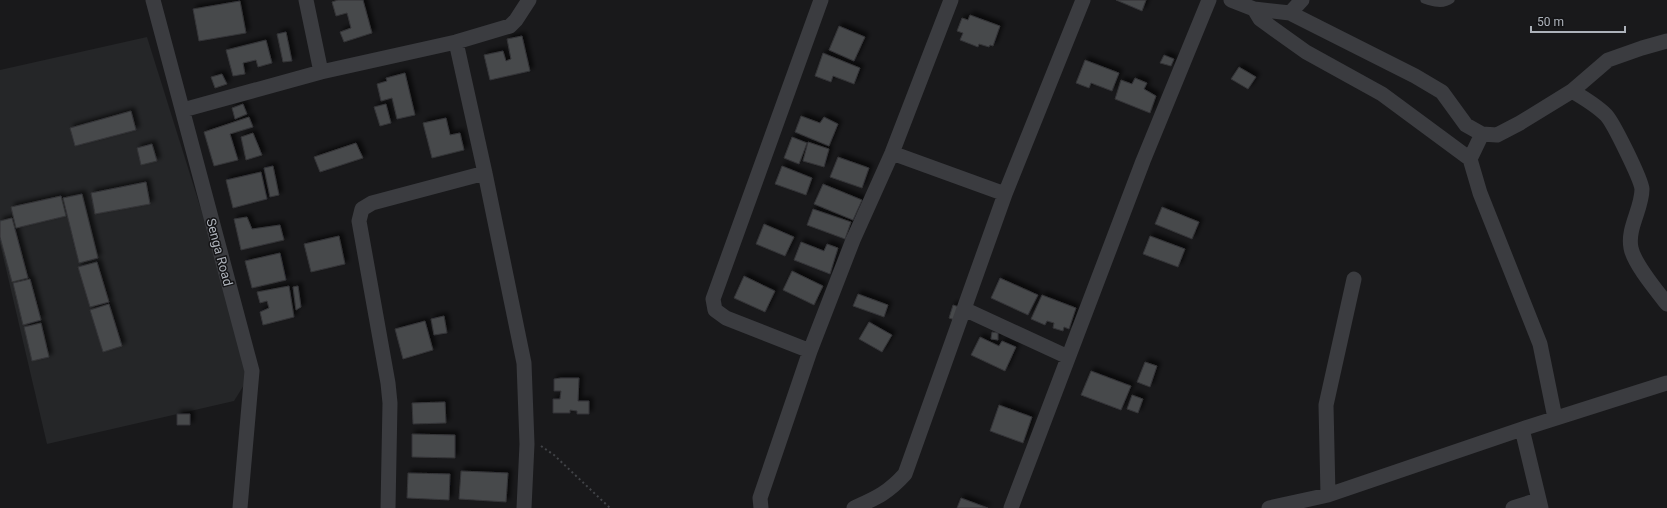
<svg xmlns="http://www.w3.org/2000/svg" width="1667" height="508" viewBox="0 0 1667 508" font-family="Roboto,sans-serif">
<defs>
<filter id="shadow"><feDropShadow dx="3.5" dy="-3.5" stdDeviation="2" flood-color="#0009"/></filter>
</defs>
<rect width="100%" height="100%" fill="#19191b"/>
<!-- built -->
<path fill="#252628" d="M147 37 252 372 234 401 47 444 0 243V70Z"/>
<!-- building -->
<path fill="#46484b" stroke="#343437" filter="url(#shadow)" d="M338 0H363L372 33 344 42 340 32 351 28 347 13 336 16 332 2Z
M1116 0H1146L1142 11Z
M240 1 246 33 199 41 193 9Z
M970 15 1000 26 993 46 990 45 989 47 979 44 978 47 960 40 963 33 957 31 962 18 968 20Z
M839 26 865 37 854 61 829 50Z
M286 32 292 61 283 62 277 34Z
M522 36 530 71 490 80 484 55 503 51 506 61 511 59 507 39Z
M266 40 272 63 258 67 256 60 243 63 245 74 233 76 226 50Z
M823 53 860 68 854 84 833 76 831 82 815 76Z
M1164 55 1174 59 1171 66 1160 63Z
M1085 60 1119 73 1112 91 1091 83 1089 88 1076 83Z
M1239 67 1256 77 1248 89 1231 79Z
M405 73 415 115 397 119 392 98 381 101 377 84 387 81 386 78Z
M222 74 227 84 215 88 211 77Z
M1135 78 1147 83 1144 89 1156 96 1150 113 1115 99 1121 80 1132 84Z
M243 104 247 114 235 119 232 108Z
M386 104 391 123 380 126 374 107Z
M131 111 136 130 75 146 70 128Z
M801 116 820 123 824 117 838 124 829 146 795 132Z
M249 117 253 127 230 134 238 160 214 166 204 132Z
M446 118 450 135 460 133 464 150 432 158 423 123Z
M253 133 262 155 246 160 241 137Z
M792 137 807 143 799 164 784 158Z
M808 142 829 149 824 167 803 161Z
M356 143 363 158 320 172 314 157Z
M152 144 157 161 141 165 137 148Z
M838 157 869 168 862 188 830 177Z
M273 166 279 195 270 197 264 168Z
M782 166 812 178 806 195 775 184Z
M261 172 267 199 233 208 226 180Z
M146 182 150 204 95 214 91 193Z
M823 184 862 200 853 220 814 204Z
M82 194 98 258 79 263 63 198Z
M61 196 66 216 16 228 11 207Z
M1162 207 1199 222 1192 239 1155 224Z
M813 209 851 222 845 239 807 225Z
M247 217 252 229 280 225 284 240 241 250 234 219Z
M12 218 28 278 12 282 0 237V221Z
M764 224 794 237 785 256 756 244Z
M339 236 345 264 311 272 304 244Z
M1150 236 1185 249 1178 267 1143 254Z
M801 242 824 251 827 244 838 248 830 274 794 260Z
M280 253 286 280 252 288 245 261Z
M97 262 109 302 90 307 78 267Z
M792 271 823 286 814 305 783 290Z
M744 276 775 291 765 312 734 298Z
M1000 278 1038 295 1028 315 991 298Z
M30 279 41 320 23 325 13 283Z
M289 286 294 317 263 325 260 312 269 308 267 301 260 303 257 292Z
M298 286 301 307 296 310 293 287Z
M858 294 888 305 884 317 853 306Z
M1042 295 1076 308 1069 329 1064 327 1063 331 1053 328 1054 323 1047 321 1045 325 1031 319Z
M109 304 122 346 103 352 90 310Z
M953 305 959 307 955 320 949 318Z
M444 316 447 333 434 335 431 319Z
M425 321 433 350 403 359 395 329Z
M869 322 892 335 882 352 859 339Z
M41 323 49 357 32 361 24 327Z
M992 332 998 333V340L991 339Z
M980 337 999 346 1002 341 1016 347 1005 371 971 355Z
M1145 362 1157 366 1150 387 1137 382Z
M1091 371 1131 386 1121 410 1081 395Z
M561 378H579L578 401H589V414H577V411L570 410V413H553V399H560L561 391H554V379Z
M1132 395 1143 399 1138 413 1127 409Z
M445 402 446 423 413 424 412 403Z
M999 405 1032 417 1023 443 990 431Z
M177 414H190V425H177Z
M412 434 455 435V458L412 457Z
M461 471 508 473 506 502 459 499Z
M408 473 450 474 449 500 407 498Z
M961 498 988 508H957Z"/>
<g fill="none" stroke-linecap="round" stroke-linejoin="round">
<!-- path -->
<path stroke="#414347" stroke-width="2" stroke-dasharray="2 3" stroke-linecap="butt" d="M541 446 554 455 610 508"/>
<!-- service -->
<path stroke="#3b3c40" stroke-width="7" d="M1424 0C1433 3 1443 6 1451 0"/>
<!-- minor -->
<path stroke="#3b3c40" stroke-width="15" d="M153 0 252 371 240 508
M306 0 321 72
M1231 0 1254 9 1290 13 1415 76 1442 92 1466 125 1482 134 1497 135 1520 123 1572 91C1584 98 1596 105 1606 115 1613 122 1641 179 1642 189 1642 209 1627 228 1631 248 1634 264 1657 291 1667 304
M1254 9 1260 19 1271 27 1306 52 1382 94 1470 159 1480 193 1540 344 1555 418
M1290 13 1302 0
M456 42 485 173 524 363 527 444 524 508
M1572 91 1608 60 1642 48 1667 41
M183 110 321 72 456 42 510 26 516 20 529 0
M892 153 1005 194
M1470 159 1482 134
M964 309 1068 357
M810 351 726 318 715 310 713 299 821 0
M1522 429 1541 508
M1328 495 1326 405 1354 279
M388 508 390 403 388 383 359 221 362 209 372 203 485 173
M761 508 760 498 810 351 853 240 892 153 951 0
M854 508C876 498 888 493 905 474L1005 194 1083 0
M1011 508 1143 161 1209 0
M1269 508 1328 495 1522 429 1667 383
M1513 508 1538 500"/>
</g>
<g text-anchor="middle" stroke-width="3" stroke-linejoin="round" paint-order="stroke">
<!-- street labels -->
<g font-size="13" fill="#adb2ba" stroke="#141416">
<text transform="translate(220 252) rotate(75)" y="5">Senga Road</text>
</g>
</g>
<!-- scale -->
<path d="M1531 26v6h94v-6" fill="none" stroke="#adb2ba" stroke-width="2"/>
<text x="1537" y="26" font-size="12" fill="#adb2ba" stroke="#141416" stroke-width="3" paint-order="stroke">50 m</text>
</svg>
